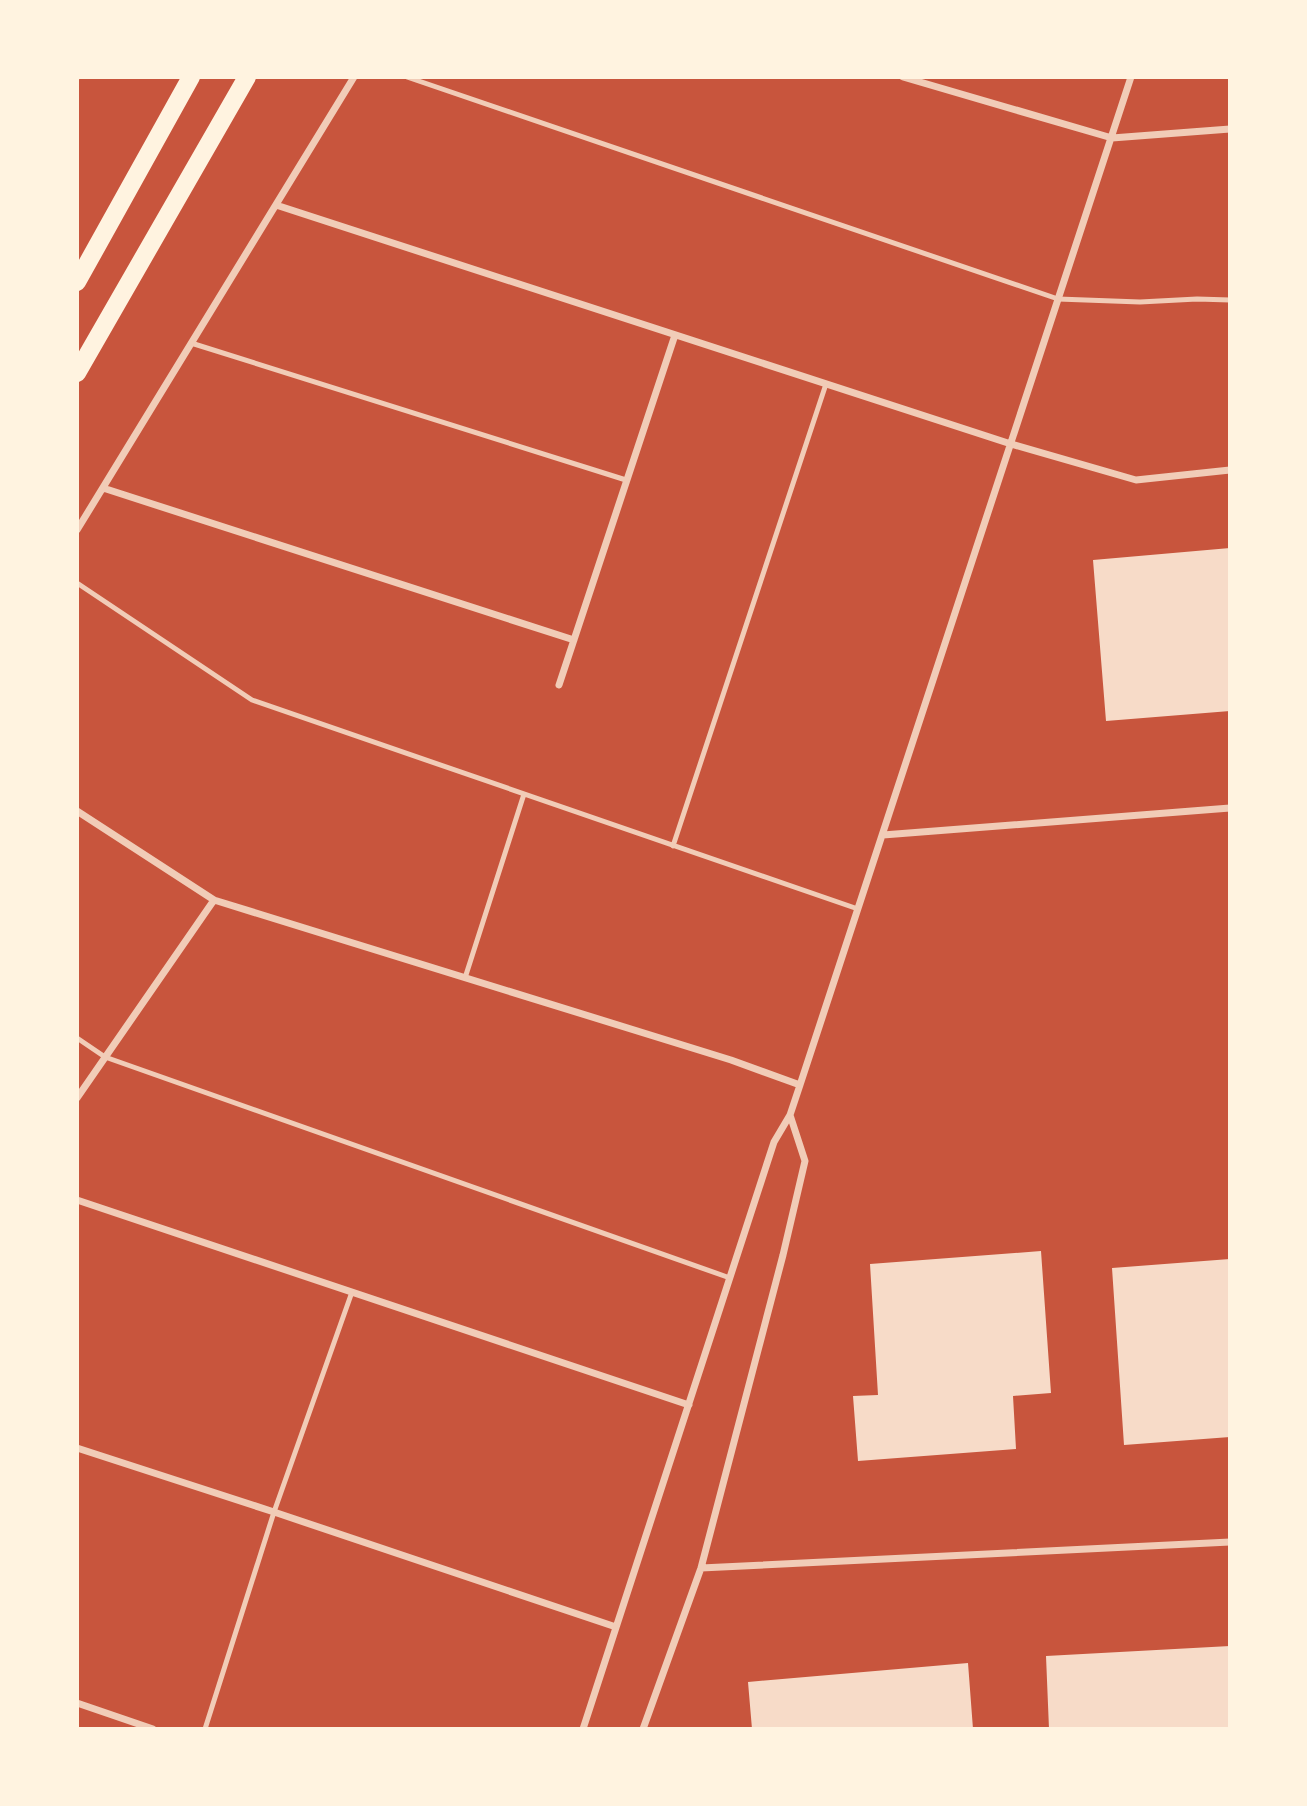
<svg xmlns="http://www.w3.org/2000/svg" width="1307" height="1806" viewBox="0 0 1307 1806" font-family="'IBM Plex Serif',serif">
<rect width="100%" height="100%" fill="#c8553d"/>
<!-- building -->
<path fill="#f7dbc8" d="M1230 548V711L1106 721 1093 560Z
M1041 1251 1051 1393 1013 1396 1016 1449 858 1461 853 1396 878 1395 870 1264Z
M1230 1259V1437L1124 1445 1112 1268Z
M1230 1646V1729H1049L1046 1656Z
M968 1663 973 1729H752L748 1682Z"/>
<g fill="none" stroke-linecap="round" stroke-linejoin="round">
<!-- service -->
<path stroke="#f1ccb7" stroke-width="5" d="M407 77 1058 299 1140 302 1197 299 1230 300
M77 78 78 77
M191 343 626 480
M77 583 252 700 858 909
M673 846 826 384
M465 978 524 794
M77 1038 105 1057 730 1278
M205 1729 274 1512 352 1292"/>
<!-- minor -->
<path stroke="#f1ccb7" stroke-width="7" d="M903 77 1112 138 1230 129
M276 205 1011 444 1136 480 1230 470
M103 488 574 640
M77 530 354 77
M559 685 675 335
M77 811 214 900 731 1060 800 1085
M883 835 1230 808
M77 1098 214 900
M77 1200 689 1405
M77 1448 274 1512 616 1627
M701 1568 1230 1542
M77 1703 153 1729
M583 1729 774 1142 790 1115 800 1085 1131 77
M643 1729 701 1568 783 1255 805 1161 790 1115"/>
<!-- primary -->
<path stroke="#fff3e0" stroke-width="18" d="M77 282 191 77
M77 373 247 77"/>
</g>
<!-- border -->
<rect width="1307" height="1806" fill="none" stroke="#fff3e0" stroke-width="158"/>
</svg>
